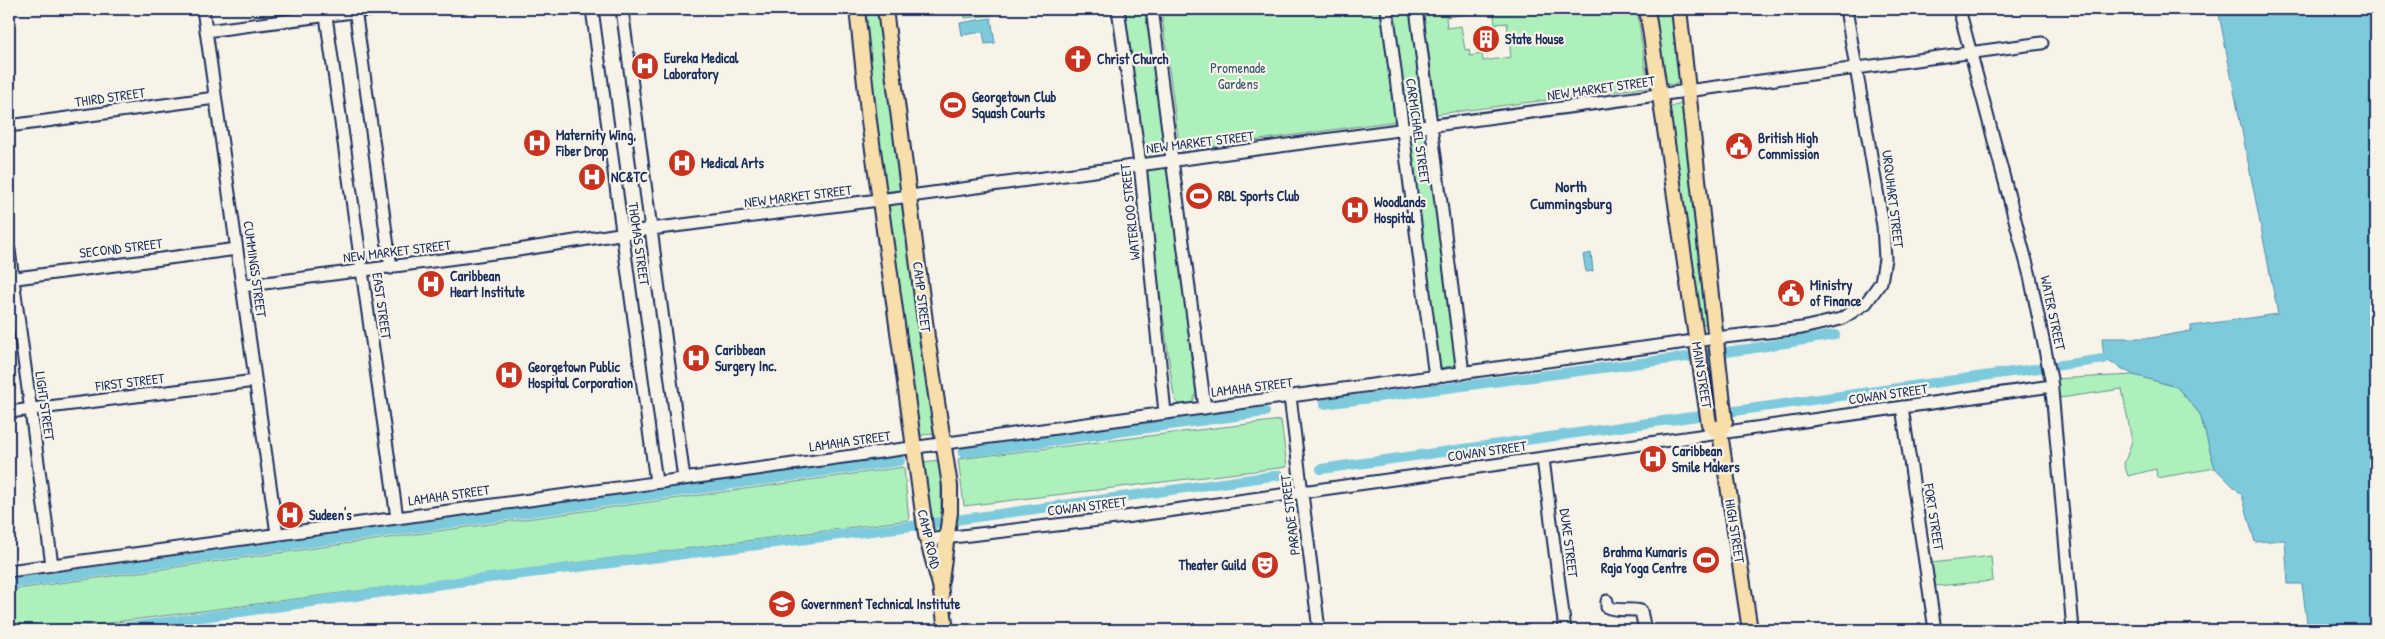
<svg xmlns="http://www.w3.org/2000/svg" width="2385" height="639" viewBox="0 0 2385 639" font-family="'Patrick Hand',sans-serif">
<rect width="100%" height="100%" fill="#f7f3e8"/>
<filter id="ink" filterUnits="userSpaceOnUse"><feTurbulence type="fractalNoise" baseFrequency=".02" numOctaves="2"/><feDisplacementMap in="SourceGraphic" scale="10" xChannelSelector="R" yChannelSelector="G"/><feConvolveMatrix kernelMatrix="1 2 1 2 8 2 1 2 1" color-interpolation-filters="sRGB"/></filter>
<g filter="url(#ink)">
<!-- green -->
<path fill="#adf0bb" stroke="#64908c" d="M860 9H880L905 189 884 192Z
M964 9H991L992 15 965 18Z
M1125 9H1148L1164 143 1160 154 1151 157 1144 151 1141 141Z
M1161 9H1381L1396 121 1180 151Z
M1393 9H1410L1423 117 1406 119Z
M1423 9H1466L1467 14 1446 17 1447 28 1461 26 1465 50 1469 49 1470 56 1482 54 1483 61 1511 57 1507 23 1495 24 1493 9H1637L1648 87 1437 114Z
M1655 9H1673L1682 77 1680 82 1672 85 1667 84 1665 79Z
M1680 104H1684L1711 322 1700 325 1667 111 1671 107Z
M1426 133 1457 365 1440 368 1409 135Z
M1162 166 1167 172 1171 198 1196 393 1192 404 1182 406 1175 400 1173 391 1144 171 1148 167Z
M905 203 938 433 916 436 887 205Z
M2134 375 2177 387 2200 414 2215 468 2157 478 2156 469 2128 476 2124 464 2132 441 2122 389 2053 399 2051 379Z
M1281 420 1287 467 964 506 958 459Z
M941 460V558L921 462Z
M904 467 909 520 54 630H9V590Z
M1991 556 1993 581 1936 586 1931 563Z"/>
<!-- water -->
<path fill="#7ecadd" stroke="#568caa" d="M2218 9H2376V630H2308L2302 584H2288L2285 540 2255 542 2242 495 2215 468 2200 414 2177 387 2134 375 2104 359 2102 338H2151L2191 331V326L2278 314Z
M991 18 995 43 985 44 983 32 962 35 960 23Z
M1591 253 1593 271 1586 272 1583 255Z"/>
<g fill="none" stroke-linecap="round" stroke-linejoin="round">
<!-- canal -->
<path stroke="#7ecadd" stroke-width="10" d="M1324 404 1748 349 1835 335
M963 453 1265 412
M1321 469 2104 359
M9 584 900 461
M108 630 465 581 912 526 1280 475"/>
<!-- minor casing -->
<g stroke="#1b2f5e" stroke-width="15">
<path id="minor" d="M203 9 277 534
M325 9 397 518
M355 9 391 268
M592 9 656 482
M622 9 684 479
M1118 9 1140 164 1165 413
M1152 9 1205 408
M1387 9 1435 377
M1416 9 1463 373
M1959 9 2030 276 2051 379 2073 630
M206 31 376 9
M9 126 215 98
M9 250 52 565
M9 279 237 249
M242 286 518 250 651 229 910 196 2042 43
M1290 397 1319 630
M1902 407 1935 630
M9 412 255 381
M1543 459 1565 630
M927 540 1125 517 2052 386
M9 571 1716 338 1802 328 1841 319 1866 303 1881 282 1885 259 1883 226 1846 9
M1607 601V607C1618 612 1630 608 1641 611L1645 630"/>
</g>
<!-- major casing -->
<g stroke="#1b2f5e" stroke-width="18">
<path id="major" d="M857 9 869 121 926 535 940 585 946 630
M885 9 927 337 950 486V512L941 581
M1647 9 1709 424 1720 433
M1679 9 1725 421 1720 433
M1720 433 1750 630"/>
</g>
<!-- minor -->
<use href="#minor" stroke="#f7f3e8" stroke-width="11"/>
<!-- major -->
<use href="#major" stroke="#f8deab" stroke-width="14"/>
</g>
</g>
<!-- icons -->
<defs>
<g id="building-disc" transform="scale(1.4375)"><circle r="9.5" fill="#c8321e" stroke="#f7f3e8"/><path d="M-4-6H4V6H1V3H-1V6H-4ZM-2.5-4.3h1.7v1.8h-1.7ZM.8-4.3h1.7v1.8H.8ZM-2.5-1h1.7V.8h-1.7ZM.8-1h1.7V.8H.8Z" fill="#fff"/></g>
<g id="church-disc" transform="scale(1.4375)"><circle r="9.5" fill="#c8321e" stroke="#f7f3e8"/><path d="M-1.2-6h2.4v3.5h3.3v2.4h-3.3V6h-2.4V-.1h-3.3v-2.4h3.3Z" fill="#fff"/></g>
<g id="hospital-disc" transform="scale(1.4375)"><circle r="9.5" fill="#c8321e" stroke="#f7f3e8"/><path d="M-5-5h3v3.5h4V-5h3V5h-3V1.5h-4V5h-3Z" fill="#fff"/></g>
<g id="stadium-disc" transform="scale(1.4375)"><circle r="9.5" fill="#c8321e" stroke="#f7f3e8"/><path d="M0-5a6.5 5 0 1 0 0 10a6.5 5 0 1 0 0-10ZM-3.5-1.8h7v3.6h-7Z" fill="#fff"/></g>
<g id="civic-disc" transform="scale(1.4375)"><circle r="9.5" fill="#c8321e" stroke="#f7f3e8"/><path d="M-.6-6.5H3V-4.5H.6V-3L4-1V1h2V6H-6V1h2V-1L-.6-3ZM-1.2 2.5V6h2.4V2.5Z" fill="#fff"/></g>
<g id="theatre-disc" transform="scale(1.4375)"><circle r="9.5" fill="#c8321e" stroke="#f7f3e8"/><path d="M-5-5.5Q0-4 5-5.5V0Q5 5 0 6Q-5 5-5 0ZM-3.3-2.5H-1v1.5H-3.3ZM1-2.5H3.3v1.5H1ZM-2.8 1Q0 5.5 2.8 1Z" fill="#fff"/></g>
<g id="university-disc" transform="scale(1.4375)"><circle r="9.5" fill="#c8321e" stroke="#f7f3e8"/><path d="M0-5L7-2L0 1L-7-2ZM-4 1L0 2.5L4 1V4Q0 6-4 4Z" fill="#fff"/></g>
</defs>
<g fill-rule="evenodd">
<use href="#building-disc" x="1486" y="39"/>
<use href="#church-disc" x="1078" y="59"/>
<use href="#hospital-disc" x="645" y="66"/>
<use href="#stadium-disc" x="953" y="105"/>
<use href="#hospital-disc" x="537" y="143"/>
<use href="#civic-disc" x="1739" y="146"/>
<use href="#hospital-disc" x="682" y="163"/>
<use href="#hospital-disc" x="592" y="177"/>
<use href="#stadium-disc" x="1199" y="196"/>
<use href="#hospital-disc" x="1355" y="210"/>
<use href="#hospital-disc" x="431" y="284"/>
<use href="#civic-disc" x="1791" y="293"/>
<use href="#hospital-disc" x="696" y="358"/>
<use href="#hospital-disc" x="509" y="375"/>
<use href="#hospital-disc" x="1653" y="459"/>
<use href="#hospital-disc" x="290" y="515"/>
<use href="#stadium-disc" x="1706" y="560"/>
<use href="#theatre-disc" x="1265" y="565"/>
<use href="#university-disc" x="782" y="604"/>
</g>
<g text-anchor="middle" stroke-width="4.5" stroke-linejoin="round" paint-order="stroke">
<!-- poi labels -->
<g font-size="14" font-weight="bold" fill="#1b2f5e" stroke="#f7f3e8" text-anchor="start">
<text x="1505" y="44">State House</text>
<text x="664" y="63">Eureka Medical<tspan x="664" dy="16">Laboratory</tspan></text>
<text x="1097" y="64">Christ Church</text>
<text x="972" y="102">Georgetown Club<tspan x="972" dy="16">Squash Courts</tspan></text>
<text x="556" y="140">Maternity Wing,<tspan x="556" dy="16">Fiber Drop</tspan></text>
<text x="1758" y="143">British High<tspan x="1758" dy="16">Commission</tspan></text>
<text x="701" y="168">Medical Arts</text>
<text x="611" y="182">NC&amp;TC</text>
<text x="1218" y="201">RBL Sports Club</text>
<text x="1374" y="207">Woodlands<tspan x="1374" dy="16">Hospital</tspan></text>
<text x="450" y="281">Caribbean<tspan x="450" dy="16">Heart Institute</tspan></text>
<text x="1810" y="290">Ministry<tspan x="1810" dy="16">of Finance</tspan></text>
<text x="715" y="355">Caribbean<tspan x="715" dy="16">Surgery Inc.</tspan></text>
<text x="528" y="372">Georgetown Public<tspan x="528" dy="16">Hospital Corporation</tspan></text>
<text x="1672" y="456">Caribbean<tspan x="1672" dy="16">Smile Makers</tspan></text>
<text x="309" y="520">Sudeen's</text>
<text x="1687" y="557" text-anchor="end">Brahma Kumaris<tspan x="1687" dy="16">Raja Yoga Centre</tspan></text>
<text x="1246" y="570" text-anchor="end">Theater Guild</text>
<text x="801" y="609">Government Technical Institute</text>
</g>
<!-- park labels -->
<g font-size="14" fill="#385671" stroke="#f7f3e8">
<text x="1238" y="73">Promenade<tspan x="1238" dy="16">Gardens</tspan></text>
</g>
<!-- street labels -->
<g font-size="14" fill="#1b2f5e" stroke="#f7f3e8">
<text transform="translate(1601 88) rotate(-8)" y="5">NEW MARKET STREET</text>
<text transform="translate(110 97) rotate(-8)" y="5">THIRD STREET</text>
<text transform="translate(1418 131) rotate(82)" y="5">CARMICHAEL STREET</text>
<text transform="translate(1200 142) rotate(-7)" y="5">NEW MARKET STREET</text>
<text transform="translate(798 196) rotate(-7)" y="5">NEW MARKET STREET</text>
<text transform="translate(1893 199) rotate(83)" y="5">URQUHART STREET</text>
<text transform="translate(1130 212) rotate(-96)" y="5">WATERLOO STREET</text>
<text transform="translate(639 244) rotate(82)" y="5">THOMAS STREET</text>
<text transform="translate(121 248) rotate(-7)" y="5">SECOND STREET</text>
<text transform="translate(397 251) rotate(-7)" y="5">NEW MARKET STREET</text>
<text transform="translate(255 269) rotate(82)" y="5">CUMMINGS STREET</text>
<text transform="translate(922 297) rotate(83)" y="5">CAMP STREET</text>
<text transform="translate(382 306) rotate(82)" y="5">EAST STREET</text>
<text transform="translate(2053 313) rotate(78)" y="5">WATER STREET</text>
<text transform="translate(1702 375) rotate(81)" y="5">MAIN STREET</text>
<text transform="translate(130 382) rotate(-7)" y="5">FIRST STREET</text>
<text transform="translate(1252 387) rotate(-7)" y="5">LAMAHA STREET</text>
<text transform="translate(1888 394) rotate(-8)" y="5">COWAN STREET</text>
<text transform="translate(45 406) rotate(82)" y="5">LIGHT STREET</text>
<text transform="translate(850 441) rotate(-8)" y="5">LAMAHA STREET</text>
<text transform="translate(1487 451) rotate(-8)" y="5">COWAN STREET</text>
<text transform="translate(449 495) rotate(-8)" y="5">LAMAHA STREET</text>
<text transform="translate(1087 506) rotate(-7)" y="5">COWAN STREET</text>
<text transform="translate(1290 515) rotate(-97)" y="5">PARADE STREET</text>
<text transform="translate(1934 517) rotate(81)" y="5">FORT STREET</text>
<text transform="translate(1735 531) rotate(81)" y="5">HIGH STREET</text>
<text transform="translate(929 539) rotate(77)" y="5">CAMP ROAD</text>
<text transform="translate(1569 543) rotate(83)" y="5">DUKE STREET</text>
</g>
<!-- neighbourhood labels -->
<g font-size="15" font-weight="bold" fill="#1b2f5e" stroke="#f7f3e8">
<text x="1571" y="192">North<tspan x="1571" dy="17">Cummingsburg</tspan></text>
</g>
</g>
<!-- margin -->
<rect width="2385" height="639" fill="none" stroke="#f7f3e8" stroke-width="30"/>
<rect x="15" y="15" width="2355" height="609" fill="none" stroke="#1b2f5e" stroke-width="2" filter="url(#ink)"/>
</svg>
